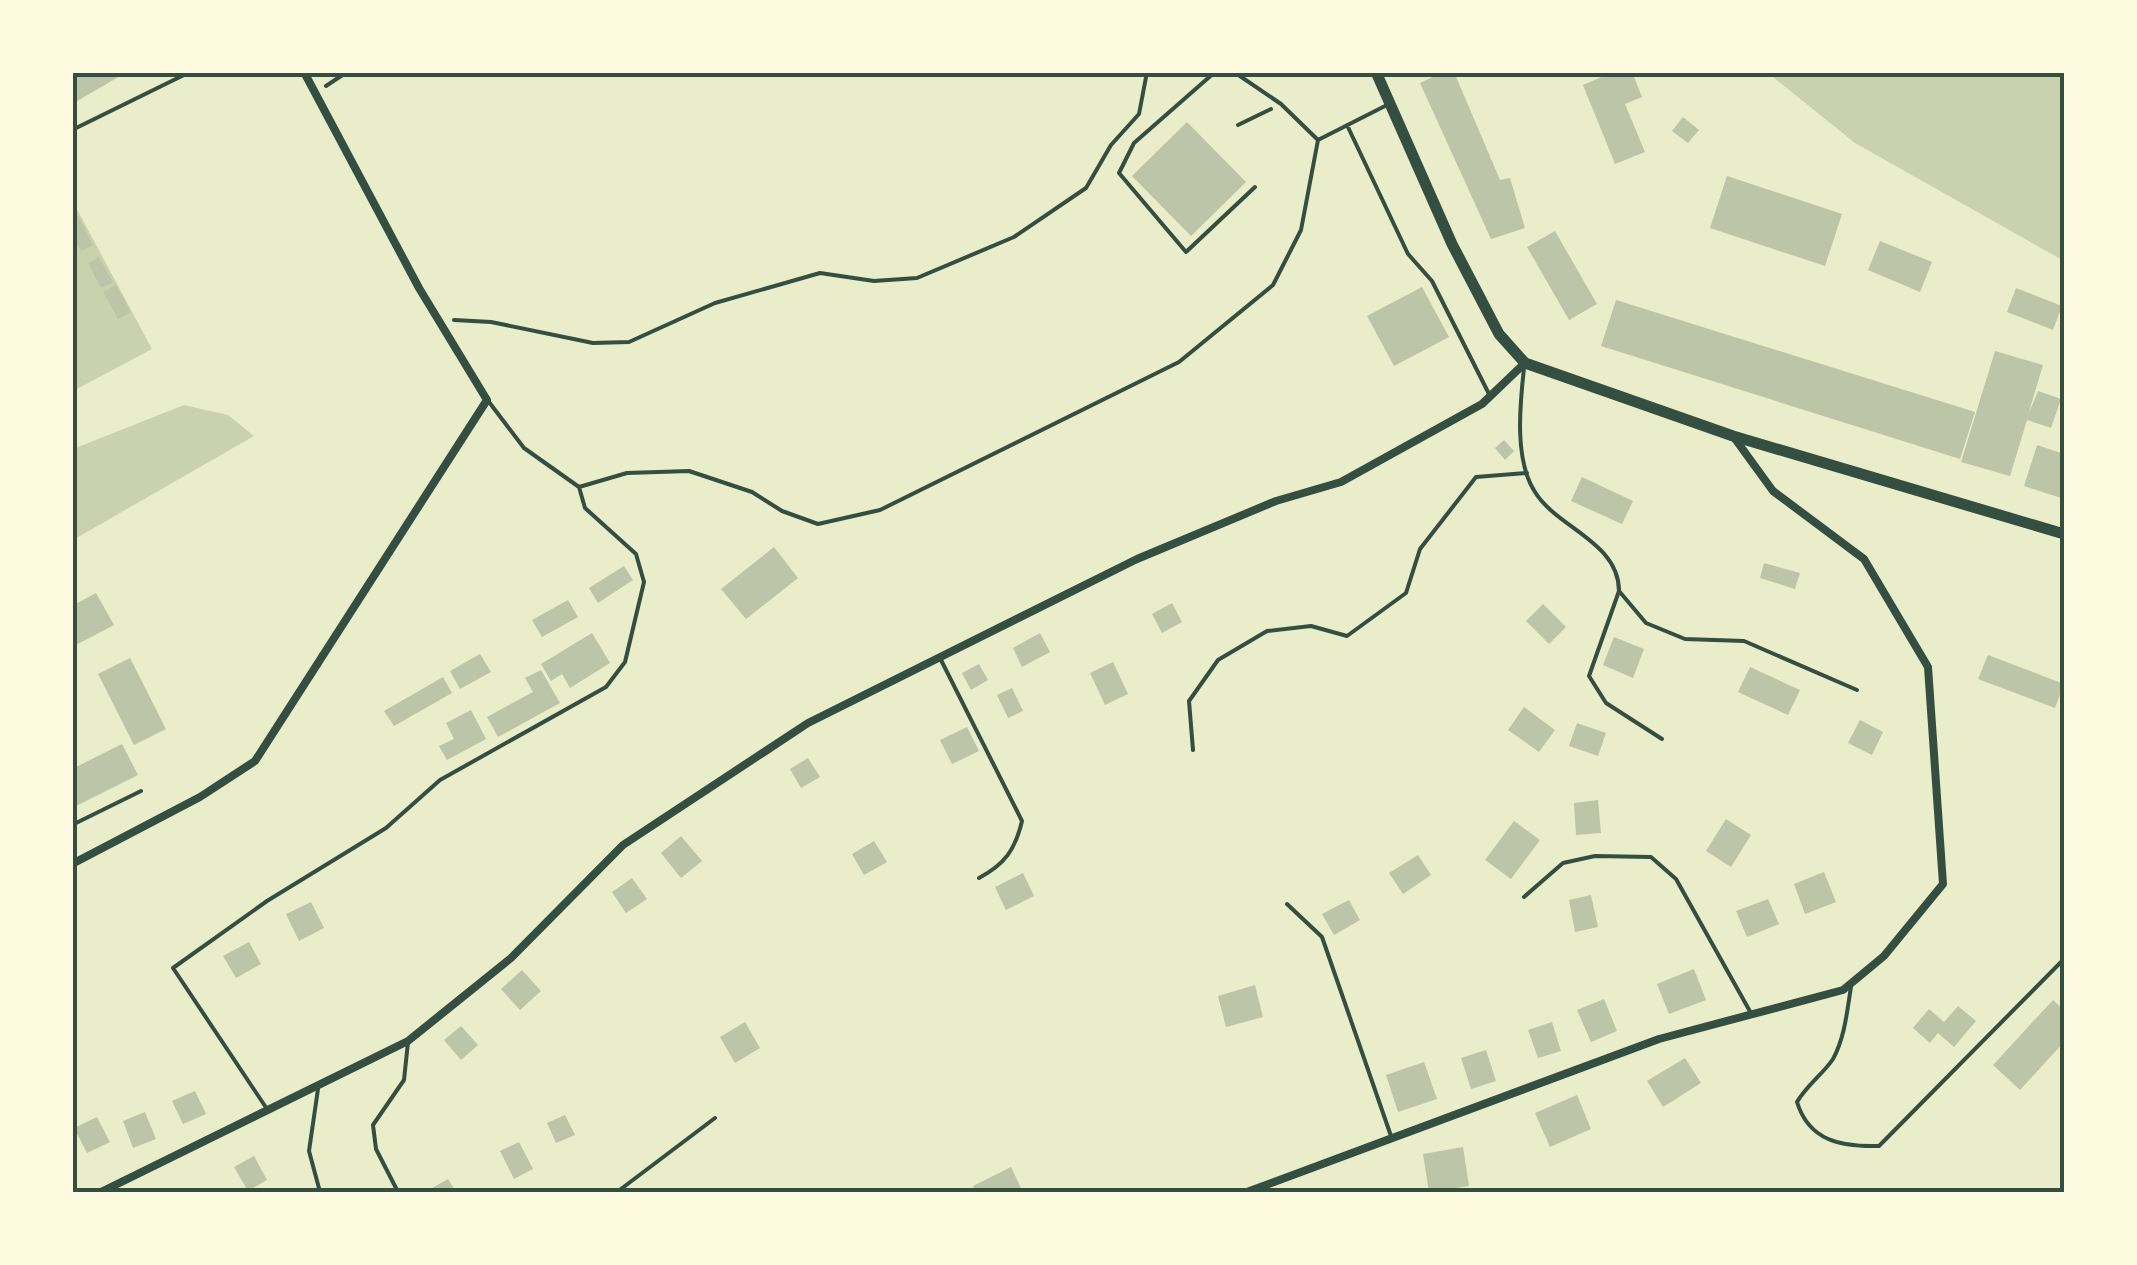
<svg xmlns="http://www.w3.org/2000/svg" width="2137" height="1265" viewBox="0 0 2137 1265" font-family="'Noto Serif',serif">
<rect width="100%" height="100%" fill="#e9edc9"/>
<!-- green -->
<path fill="#cad2ad" d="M1768 73H2064V261L1855 143Z
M72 200 152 349 73 391H72Z
M184 405 228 415 254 436 73 540V449Z"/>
<!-- building -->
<path fill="#bcc5a7" d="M72 72H127L72 104Z
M1443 72H1454L1500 180 1510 178 1525 228 1491 239 1420 83Z
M1613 72H1632L1642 97 1625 104 1645 152 1615 164 1583 85Z
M1683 117 1699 130 1688 143 1672 131Z
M1187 122 1246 182 1191 236 1132 176Z
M1727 176 1842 214 1825 266 1710 228Z
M78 215 93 245 81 251 72 235V218Z
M1555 231 1597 304 1569 320 1527 247Z
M1880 241 1932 262 1920 292 1868 270Z
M99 257 113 282 101 288 88 263Z
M116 285 131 312 118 319 103 292Z
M1422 287 1449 337 1394 366 1367 316Z
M2016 288 2062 306 2053 330 2007 312Z
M1616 300 1975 412 1960 459 1601 346Z
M1995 351 2043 365 2028 415 2038 391 2061 399 2051 428 2027 420 2010 476 1961 462Z
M1504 440 1514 451 1505 460 1495 448Z
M2037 445 2064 454V499L2024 486Z
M1582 477 1633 501 1622 524 1571 501Z
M774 547 798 578 746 619 721 589Z
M1764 563 1800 573 1795 589 1760 578Z
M624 566 633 580 598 603 589 588Z
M96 593 114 625 72 647V606Z
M568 600 578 617 542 637 532 620Z
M1172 603 1182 622 1162 633 1152 614Z
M1543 604 1566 627 1549 644 1526 621Z
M592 633 610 663 570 688 562 674 551 681 541 664Z
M1040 633 1050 652 1022 667 1013 648Z
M1614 637 1644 649 1633 678 1603 665Z
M480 654 491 672 460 689 450 671Z
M1988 655 2064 684 2055 708 1978 679Z
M130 658 166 729 134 745 98 674Z
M1113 662 1128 694 1105 705 1090 673Z
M979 664 988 680 971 690 962 673Z
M1750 667 1800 690 1788 715 1738 692Z
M541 670 560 703 498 737 487 717 533 692 525 678Z
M443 677 452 693 394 726 384 711Z
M1012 688 1023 711 1008 718 997 695Z
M1524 707 1555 730 1539 752 1508 730Z
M471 710 486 739 447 760 439 746 454 739 446 723Z
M1860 720 1883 732 1872 755 1848 743Z
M1577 723 1606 733 1598 756 1569 746Z
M967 727 979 751 952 764 940 740Z
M122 744 138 775 72 808V769Z
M808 758 820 777 801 788 790 769Z
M1598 800 1601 833 1576 835 1574 803Z
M1726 819 1751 835 1731 867 1706 851Z
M1514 821 1540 840 1511 879 1485 860Z
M681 836 702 861 681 878 661 853Z
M874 841 887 862 864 875 852 854Z
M1418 855 1431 875 1403 894 1389 873Z
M1824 872 1836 902 1805 914 1794 884Z
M1023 873 1034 896 1006 910 995 887Z
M632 878 647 899 626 913 612 892Z
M1591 895 1598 927 1575 932 1569 900Z
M1768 899 1779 924 1747 937 1736 911Z
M1349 900 1360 920 1334 935 1322 914Z
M311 902 324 928 299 941 286 914Z
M249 942 261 964 236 978 223 956Z
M1694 969 1706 1000 1669 1014 1657 984Z
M522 970 541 991 520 1010 501 989Z
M1255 985 1263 1017 1226 1027 1218 996Z
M1604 999 1617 1031 1591 1042 1577 1010Z
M2053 1000 2064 1010V1042L2020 1090 1993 1065Z
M1958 1006 1976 1021 1954 1047 1938 1033 1930 1043 1913 1028 1929 1009 1944 1022Z
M745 1022 760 1048 735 1063 720 1037Z
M1552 1022 1561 1051 1538 1058 1528 1030Z
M461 1026 478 1045 461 1060 444 1040Z
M1486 1050 1496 1081 1471 1089 1461 1058Z
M1685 1058 1701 1083 1663 1107 1647 1081Z
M1424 1062 1437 1099 1398 1112 1386 1075Z
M195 1091 206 1114 183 1124 172 1101Z
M1577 1095 1591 1129 1550 1147 1535 1113Z
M145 1112 156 1139 133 1148 123 1121Z
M565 1115 575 1135 556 1143 547 1123Z
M97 1117 110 1142 87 1153 74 1128Z
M519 1142 533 1169 514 1179 500 1151Z
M1463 1147 1469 1186 1429 1192 1423 1154Z
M254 1156 267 1180 248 1191 234 1167Z
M1011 1167 1023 1192H976L973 1186Z
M448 1179 456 1192H425Z"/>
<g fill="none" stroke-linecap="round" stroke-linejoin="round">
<!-- path -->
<path stroke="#344e41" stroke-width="4" d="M326 86 347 72
M1238 125 1271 109
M454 320 491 322 593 343 629 342 715 303 820 273 874 281 917 278 1014 237 1086 188 1111 145 1139 114 1147 72"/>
<!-- service -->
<path stroke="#344e41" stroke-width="4" d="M1215 72 1134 143 1119 173 1186 252 1255 187
M1234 72 1281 104 1318 140 1387 105
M1347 125 1408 254 1432 281 1489 394
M72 130 190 72
M1524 368C1520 404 1514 460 1535 492 1557 528 1619 542 1619 591L1589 676 1606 703 1662 739
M489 402 524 448 579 487 627 473 689 471 752 492 782 511 818 524 880 510 1179 362 1273 285 1301 230 1318 140
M1619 591 1646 623 1685 639 1744 641 1857 690
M940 658 1022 821C1015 850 1005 864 979 878
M1193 750 1189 701 1218 660 1267 631 1311 626 1347 636 1406 593 1420 549 1476 477 1527 473
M72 825 141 791
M1524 897 1563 863 1595 856 1651 857 1676 879 1752 1015
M1287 904 1322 937 1391 1136
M1851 987C1847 1011 1845 1037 1833 1059 1823 1074 1807 1085 1797 1102 1809 1141 1841 1147 1879 1146L2064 959
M318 1089 309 1151 320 1192
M267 1109 173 968 267 901 386 828 440 780 606 687 625 662 644 582 636 554 585 508 579 487
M398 1192 376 1149 373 1125 404 1080 408 1042
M617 1192 715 1118"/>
<!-- minor -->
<path stroke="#344e41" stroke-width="8" d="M72 864 200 797 255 761 487 400 419 288 304 72
M101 1192 408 1041 511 958 623 845 808 723 1137 559 1276 501 1341 482 1482 404 1525 363
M1247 1192 1659 1039 1843 990 1884 956 1943 884 1928 667 1864 559 1773 491 1733 436"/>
<!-- secondary -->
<path stroke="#344e41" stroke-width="11" d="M1376 72 1452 244 1499 334 1525 363 1733 436 2064 534"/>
</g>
<!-- border -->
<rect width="2137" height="1265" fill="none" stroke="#fefae0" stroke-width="150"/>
<rect x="75" y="75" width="1987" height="1115" fill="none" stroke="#344e41" stroke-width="4"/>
</svg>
